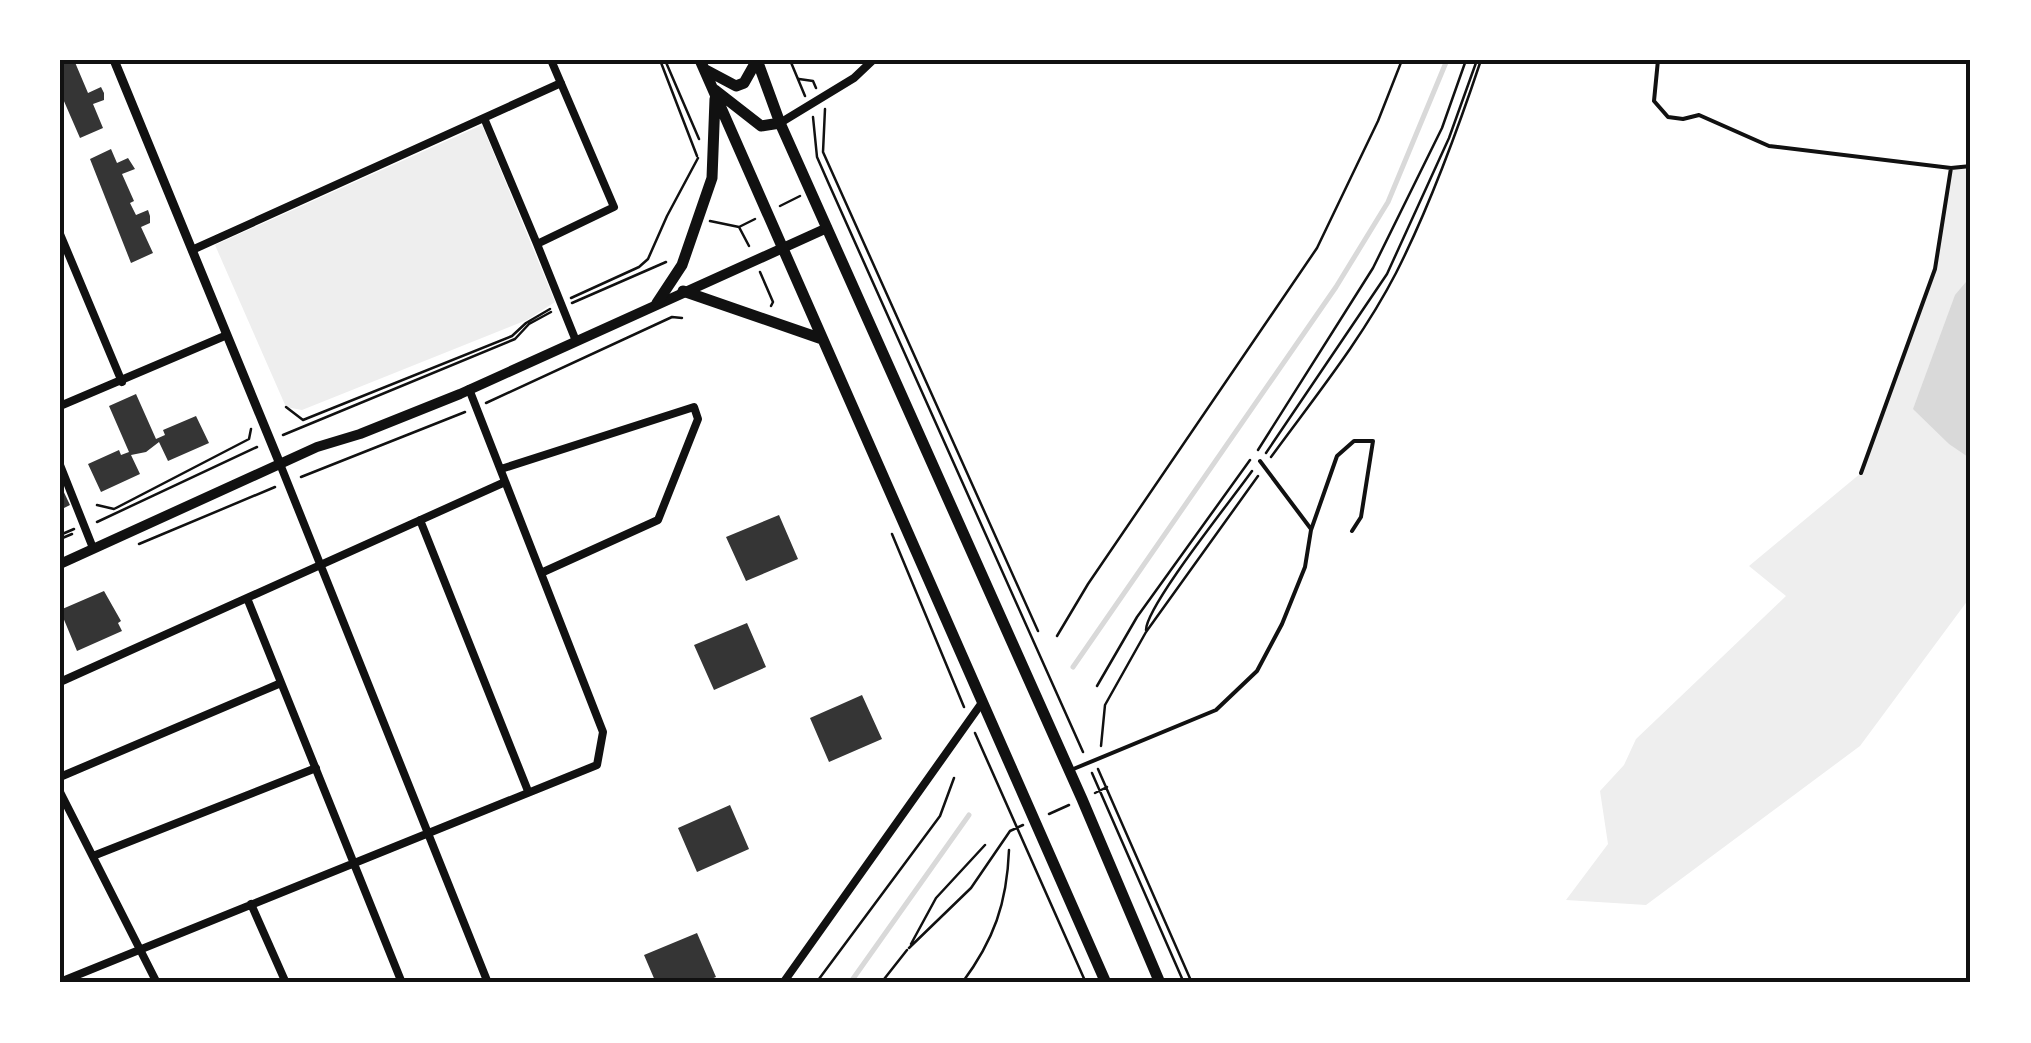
<svg xmlns="http://www.w3.org/2000/svg" width="2031" height="1043" viewBox="0 0 2031 1043" font-family="'PT Serif',serif">
<rect width="100%" height="100%" fill="#fff"/>
<!-- green -->
<path fill="#eee" d="M482 125 555 302 527 320 302 410 286 407 215 245Z
M1971 166V596L1860 746 1646 905 1566 900 1608 844 1600 791 1624 765 1636 739 1786 596 1749 566 1861 473 1935 269 1951 168Z"/>
<!-- water -->
<path fill="#d9d9d9" d="M1971 276V459L1949 444 1913 409 1955 295Z"/>
<g fill="none" stroke-linecap="round" stroke-linejoin="round">
<!-- stream -->
<path stroke="#d9d9d9" stroke-width="5" d="M1073 667 1336 287 1388 202 1447 60
M850 983 969 815"/>
</g>
<!-- building -->
<path fill="#353535" d="M60 60H74L88 93 101 87 104 93V100L93 104 103 128 80 138 60 92Z
M111 149 117 163 128 158 135 169 122 174 134 201 130 203 136 215 148 210 150 216V223L141 227 153 253 131 263 90 159Z
M136 394 156 439 165 435 163 430 196 416 209 443 168 461 159 442 146 452 131 455 140 474 101 492 88 464 119 450 121 455 129 452 109 406Z
M60 484 70 505 60 510Z
M779 515 798 559 746 581 726 537Z
M104 591 121 621 118 623 122 631 77 651 60 610Z
M747 623 766 667 714 690 694 645Z
M862 695 882 739 829 762 810 718Z
M730 805 749 849 697 872 678 828Z
M697 933 716 977 701 983H656L644 955Z"/>
<g fill="none" stroke-linecap="round" stroke-linejoin="round">
<!-- path -->
<path stroke="#111" stroke-width="2.5" d="M660 60 697 156
M665 60 699 139
M790 60 805 96
M799 79 813 81 816 88
M825 109 823 152 1038 631
M813 117 817 157 828 182 1083 752
M780 206 800 196
M710 221 739 227 755 219
M739 227 749 246
M760 272 773 302 771 306
M571 298 639 267 648 259 667 216 698 158
M572 303 666 262
M486 403 672 317 682 318
M286 407 303 420 512 336 526 323 550 309
M283 435 515 339 529 324 551 312
M1258 450 1373 268 1442 128 1466 60
M1266 453 1387 274 1449 138 1477 60
M1271 457C1314 398 1362 339 1396 273 1430 206 1457 132 1481 60
M301 477 465 412
M97 505 114 509 249 439 251 429
M97 522 257 447
M892 534 964 707
M60 535 74 529
M60 539 72 534
M139 544 275 487
M1146 630C1146 606 1233 498 1252 471
M1057 636 1088 584 1317 248 1378 121 1402 60
M1097 686 1137 617 1250 460
M975 733 1086 983
M1101 746 1105 705 1146 632 1258 476
M1098 769 1192 983
M1092 773 1184 983
M1095 793 1107 787
M1049 814 1069 805
M911 944 936 898 985 845
M909 948 971 888 1010 831 1023 825
M816 983 940 816 954 778
M881 983 907 950
M962 983C994 940 1007 903 1009 850"/>
<!-- service -->
<path stroke="#111" stroke-width="4" d="M1658 60 1654 101 1668 117 1683 119 1699 115 1769 146 1951 168 1971 166
M1260 461 1311 529
M1861 473 1935 269 1951 168
M1071 770 1216 710 1257 671 1282 624 1305 567 1311 530 1337 456 1354 441H1373L1361 517 1352 531"/>
<!-- minor -->
<path stroke="#111" stroke-width="8" d="M551 60 614 207 537 244 576 341
M484 118 537 244
M780 123 854 78 873 60
M60 234 122 382
M192 250 561 83
M60 406 227 335
M280 464 488 983
M60 465 93 548
M501 469 694 407 698 419 658 520 541 573
M420 520 528 791
M247 598 402 983
M60 682 505 482
M60 777 281 683
M60 792 157 983
M93 856 316 768
M251 904 286 983
M60 982 597 765 603 732 469 389
M783 983 981 704"/>
<!-- tertiary -->
<path stroke="#111" stroke-width="9" d="M114 60 280 464"/>
<!-- secondary -->
<path stroke="#111" stroke-width="10" d="M60 564 317 447 360 434 460 394 827 228"/>
<!-- primary -->
<path stroke="#111" stroke-width="11" d="M700 60 1106 983
M757 60 780 123 1082 799 1160 983
M704 69 736 86 744 83 757 60
M715 90 761 126 780 123
M683 291 822 339
M657 303 682 265 712 178 715 99"/>
</g>
<!-- border -->
<rect width="2031" height="1043" fill="none" stroke="#ffffff" stroke-width="125"/>
<rect x="62" y="62" width="1906" height="918" fill="none" stroke="#111" stroke-width="4"/>
</svg>
